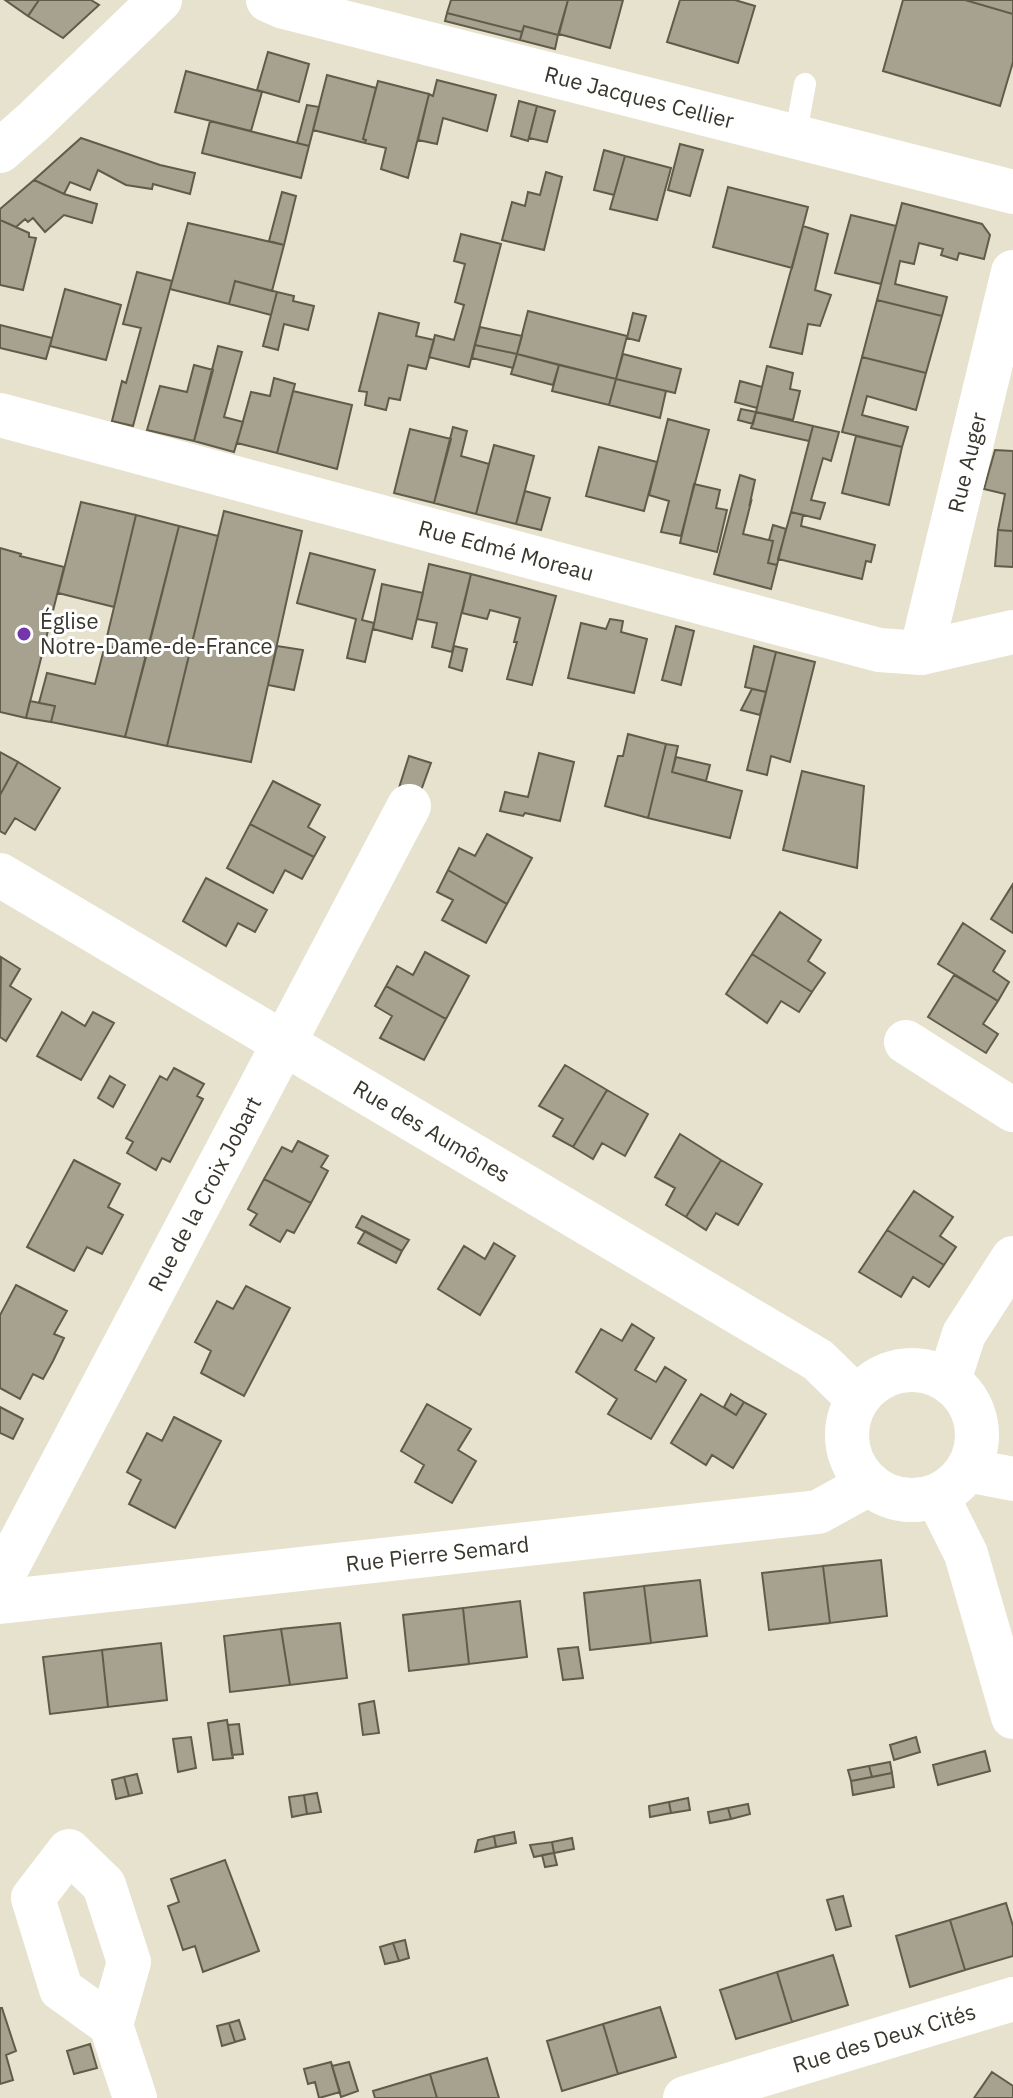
<svg xmlns="http://www.w3.org/2000/svg" width="1013" height="2098" viewBox="0 0 1013 2098" font-family="'IBM Plex Sans',sans-serif">
<rect width="100%" height="100%" fill="#e7e2cd"/>
<!-- building -->
<path fill="#a7a28f" stroke="#615c4a" stroke-width="2" d="M5 0H39L28 16Z
M39 0H91L99 5 63 38 28 16Z
M451 0H568L558 35 524 26 522 32 447 13Z
M568 0H623L610 48 559 34Z
M680 0H735L755 6 738 63 667 42Z
M903 0H965L1013 14V62L1000 106 883 71Z
M965 0H1013V14Z
M447 13 522 32 520 40 445 21Z
M524 26 558 35 555 49 520 40Z
M268 52 309 64 299 102 257 90Z
M186 71 262 92 251 131 175 112Z
M327 75 376 88 363 139 366 140 365 143 313 130Z
M437 80 496 95 487 131 443 118 437 144 418 140 429 94 433 96Z
M378 81 429 94 408 178 381 169 386 148 365 143 366 140 363 139Z
M519 101 537 106 528 141 511 136Z
M307 105 319 107 309 146 297 143Z
M537 106 555 111 547 142 529 138Z
M210 121 309 146 301 178 202 153Z
M81 138 160 165 195 173 190 194 153 184 152 189 126 185 98 170 90 190 70 182 64 194 34 180Z
M680 144 703 150 690 196 668 190Z
M604 150 625 156 614 195 594 190Z
M625 156 671 168 657 220 610 209Z
M546 172 562 177 544 250 502 240 512 202 525 206 528 192 540 195Z
M34 180 64 194 97 204 92 223 64 215 45 232 33 218 28 222 25 219 16 227 0 220V209Z
M728 187 808 207 792 268 713 247Z
M282 192 296 196 284 245 269 241Z
M902 203 982 224 990 235 984 259 959 253 957 260 941 255 943 249 919 243 914 264 900 261 895 284 947 297 942 316 877 300Z
M851 215 896 226 881 284 835 273Z
M0 220 29 233V237L36 238 23 290 0 285Z
M188 223 284 245 272 291 235 281 229 304 170 289Z
M803 226 828 234 815 290 831 295 820 326 808 324 802 354 770 347Z
M461 234 501 244 469 367 429 357 435 335 454 340 464 305 455 302 465 264 454 261Z
M137 272 172 281 133 426 112 421 122 381 126 383 141 328 123 324Z
M235 281 277 292 271 315 229 304Z
M65 289 121 305 106 360 50 346Z
M277 292 294 296 293 301 314 306 308 330 284 324 278 350 263 346Z
M877 300 942 316 926 373 862 357Z
M528 311 627 336 616 379 517 354Z
M379 313 419 323 416 336 434 340 426 369 408 365 400 400 389 398 386 410 365 405 367 392 359 391Z
M633 313 646 316 639 341 627 338Z
M0 325 52 338 46 359 0 348Z
M480 327 522 336 517 354 475 345Z
M475 345 517 354 513 368 472 358Z
M218 346 242 352 224 417 243 422 234 452 194 441Z
M517 354 559 365 553 385 511 374Z
M623 354 681 369 675 393 616 379Z
M862 357 926 373 916 410 867 396 862 415 908 427 902 447 842 432Z
M194 365 213 370 194 441 147 430 160 386 187 392Z
M559 365 616 379 609 405 552 391Z
M767 366 793 373 790 389 800 391 793 420 756 412Z
M274 378 295 384 277 453 237 443 251 392 270 396Z
M616 379 666 391 660 418 609 405Z
M740 381 762 387 757 408 735 402Z
M293 391 352 405 337 469 277 453Z
M741 409 756 412 753 424 738 420Z
M756 412 813 426 809 441 751 428Z
M668 419 709 430 681 536 661 532 669 501 649 495Z
M813 426 839 432 831 461 823 458 811 500 825 503 820 519 791 512Z
M453 427 467 431 461 456 489 464 476 514 434 503Z
M410 429 451 439 434 503 394 493Z
M856 436 902 447 889 505 842 493Z
M494 445 534 456 516 524 476 514Z
M599 447 657 462 644 511 586 496Z
M995 450 1013 451V531L998 530 1005 494 984 489Z
M740 475 755 480 750 503 751 502 743 534 773 541 768 563 777 565 771 589 714 574Z
M694 484 720 490 716 508 727 510 717 552 680 543Z
M525 491 550 498 541 530 516 524Z
M81 502 136 515 114 607 58 593Z
M224 511 302 531 251 762 167 746Z
M791 512 803 515 801 526 875 545 871 562 866 561 862 579 778 559Z
M136 515 179 526 146 657 105 645Z
M773 525 786 529 777 565 768 563 773 541 769 540Z
M179 526 218 536 167 746 125 737Z
M998 530 1013 531V567L995 566Z
M0 548 21 554 20 556 64 567 26 718 0 712Z
M310 553 375 570 362 620 374 623 365 662 347 658 356 619 297 603Z
M429 564 471 574 452 652 432 647 437 623 417 619Z
M471 574 556 596 532 685 507 679 517 642H514L520 618 490 610 487 619 462 613Z
M382 584 423 593 412 639 373 629Z
M610 619 623 621 621 632 647 639 634 693 568 678 581 623 606 629Z
M676 626 694 631 681 685 662 680Z
M105 645 146 657 125 737 51 722 55 706 39 703 47 673 95 684Z
M277 646 303 650 294 690 268 685Z
M454 646 467 649 462 671 449 667Z
M754 646 776 652 766 692 745 687Z
M776 652 815 662 790 762 771 756 767 775 747 770Z
M752 689 766 692 760 715 741 710Z
M30 701 55 706 51 722 26 718Z
M628 734 666 744 648 818 605 806 618 756H623Z
M666 744 678 746 672 772 742 791 730 838 648 818Z
M0 752 18 762 0 795Z
M539 753 574 762 560 821 525 813 523 816 500 811 505 792 528 797Z
M409 756 431 763 419 796 398 791Z
M676 757 710 765 706 781 672 772Z
M18 762 60 788 35 830 15 818 5 834 0 831V795Z
M802 771 864 786 857 868 783 850Z
M273 781 320 805 308 827 325 837 314 857 250 824Z
M250 824 314 857 302 879 285 870 273 893 227 868Z
M487 834 532 858 507 904 448 870 459 848 475 856Z
M448 870 507 904 486 943 442 920 453 900 437 892Z
M206 878 267 910 255 932 238 923 226 946 183 921Z
M1013 884V933L991 919Z
M780 912 821 940 808 961 825 973 812 992 752 954Z
M963 923 1005 951 993 971 1009 982 998 1001 938 964Z
M425 952 469 976 446 1019 386 986 397 966 413 975Z
M752 954 812 992 799 1012 781 1001 767 1023 726 994Z
M1 957 20 969 10 986 31 999 6 1041 0 1037Z
M954 975 998 1001 983 1024 998 1034 986 1053 928 1017Z
M386 986 446 1019 424 1060 380 1038 392 1016 375 1006Z
M62 1012 85 1026 93 1012 114 1023 81 1080 37 1056Z
M565 1065 607 1090 573 1147 553 1136 563 1119 539 1106Z
M174 1068 204 1084 197 1096 203 1099 170 1162 162 1158 156 1170 127 1153 133 1142 126 1138 160 1076 167 1080Z
M110 1076 125 1085 113 1107 98 1098Z
M607 1090 648 1114 625 1156 602 1143 593 1159 573 1147Z
M680 1134 721 1160 686 1217 666 1205 675 1188 655 1177Z
M298 1141 328 1156 321 1167 328 1171 311 1203 264 1179 282 1147 292 1152Z
M74 1160 120 1184 108 1207 123 1215 102 1254 87 1247 74 1271 27 1247Z
M721 1160 762 1184 738 1225 716 1213 706 1230 686 1217Z
M264 1179 311 1203 294 1233 287 1230 280 1242 250 1225 257 1214 248 1209Z
M914 1191 953 1217 940 1236 956 1247 944 1265 887 1230Z
M362 1216 409 1240 402 1251 356 1227Z
M887 1230 944 1265 929 1287 913 1277 901 1297 859 1272Z
M365 1231 402 1251 396 1263 358 1243Z
M494 1243 515 1256 480 1315 438 1289 464 1246 485 1259Z
M16 1285 67 1311 54 1334 64 1338 53 1361 43 1379 33 1374 20 1399 0 1388V1315Z
M246 1286 290 1308 244 1396 201 1373 211 1351 195 1342 217 1301 233 1309Z
M632 1324 654 1338 635 1370 656 1382 665 1367 686 1380 651 1439 608 1414 617 1399 576 1372 601 1329 622 1341Z
M701 1394 736 1415 744 1402 766 1414 733 1468 712 1455 706 1465 671 1443Z
M731 1394 744 1402 736 1415 724 1407Z
M427 1404 471 1429 458 1450 476 1461 452 1503 415 1482 424 1465 401 1451Z
M0 1407 23 1419 13 1439 0 1433Z
M174 1417 221 1441 175 1528 129 1504 141 1480 127 1472 147 1433 162 1441Z
M881 1560 887 1616 830 1623 823 1566Z
M823 1566 830 1623 769 1630 762 1573Z
M700 1580 707 1636 651 1643 644 1586Z
M644 1586 651 1643 590 1650 584 1593Z
M520 1601 527 1657 469 1664 463 1608Z
M463 1608 469 1664 409 1671 403 1615Z
M340 1623 347 1678 290 1685 281 1629Z
M281 1629 290 1685 230 1692 224 1636Z
M161 1643 167 1700 108 1707 102 1650Z
M578 1647 583 1678 563 1680 558 1649Z
M102 1650 108 1707 50 1714 43 1657Z
M374 1701 379 1733 363 1735 359 1704Z
M227 1720 233 1758 213 1760 208 1723Z
M239 1724 243 1754 232 1755 228 1725Z
M191 1737 196 1768 178 1772 173 1739Z
M916 1737 920 1752 894 1760 890 1745Z
M985 1751 990 1771 938 1785 933 1765Z
M890 1762 892 1773 872 1777 869 1766Z
M869 1766 872 1777 851 1781 848 1770Z
M892 1773 894 1787 853 1795 851 1781Z
M137 1774 142 1793 129 1796 124 1777Z
M124 1777 129 1796 116 1799 112 1780Z
M317 1793 321 1812 307 1814 304 1795Z
M304 1795 307 1814 292 1817 289 1797Z
M688 1798 690 1810 671 1813 669 1802Z
M669 1802 671 1813 650 1817 649 1806Z
M748 1804 750 1814 731 1819 728 1808Z
M728 1808 731 1819 710 1823 708 1812Z
M514 1832 516 1843 496 1847 494 1836Z
M494 1836 496 1847 475 1852 478 1840Z
M572 1838 574 1849 554 1853 552 1842Z
M552 1842 554 1853 534 1857 530 1845Z
M554 1853 557 1865 545 1867 542 1855Z
M225 1860 259 1951 203 1972 195 1946 183 1950 176 1929 168 1906 179 1902 171 1879Z
M843 1896 851 1926 836 1930 827 1900Z
M1006 1903 1013 1926V1956L965 1970 950 1920Z
M950 1920 965 1970 910 1987 896 1936Z
M405 1940 409 1958 399 1961 393 1943Z
M393 1943 399 1961 385 1964 380 1947Z
M833 1955 848 2005 792 2022 777 1972Z
M777 1972 792 2022 736 2039 720 1990Z
M660 2007 676 2057 618 2074 603 2024Z
M0 2008H2L16 2051 6 2055 13 2080 0 2084Z
M239 2020 245 2039 235 2042 229 2023Z
M229 2023 235 2042 222 2046 217 2026Z
M603 2024 618 2074 562 2091 547 2041Z
M90 2044 97 2068 74 2074 67 2051Z
M487 2058 499 2098H437L430 2074Z
M331 2062 340 2092 319 2098 315 2082 308 2084 304 2069Z
M349 2062 358 2091 341 2097 332 2066Z
M992 2072 1013 2086V2098H974Z
M430 2074 437 2098H375L373 2091Z"/>
<g fill="none" stroke-linecap="round" stroke-linejoin="round">
<!-- lane -->
<path stroke="#fff" stroke-width="22" d="M795 137 805 84"/>
<!-- street -->
<g stroke="#fff" stroke-width="44">
<path id="s1" d="M268 0 284 7 1013 192"/>
<path id="s2" d="M0 415 879 650 921 653 1013 632"/>
<path id="s3" d="M921 653 1013 272"/>
<path id="s4" d="M0 875 818 1360 857 1398"/>
<path d="M906 1042 1013 1110"/>
<circle cx="912" cy="1435" r="65"/>
<path d="M949 1380 964 1334 1013 1258"/>
<path d="M967 1470 1013 1479"/>
<path d="M937 1496 966 1554 1013 1717"/>
<path id="s5" d="M0 1581 409 806"/>
<path id="s6" d="M0 1602 818 1512 869 1484"/>
<path d="M111 2025 61 1989 33 1898 69 1851 104 1885 129 1962 111 2025 135 2098"/>
<path id="s7" d="M685 2098 1013 1999"/>
</g>
<!-- secondary -->
<path stroke="#fff" stroke-width="44" d="M0 151 33 122 160 0"/>
</g>
<!-- markers -->
<circle fill="#7636ab" stroke="#fff" stroke-width="3" cx="24" cy="634" r="8"/>
<g text-anchor="middle" stroke-width="6" stroke-linejoin="round" paint-order="stroke">
<!-- street labels -->
<g font-size="22" fill="#38362d" stroke="#fff">
<text dy="8" stroke="none"><textPath href="#s1" startOffset="384">Rue Jacques Cellier</textPath></text>
<text dy="8" stroke="none"><textPath href="#s3" startOffset="196">Rue Auger</textPath></text>
<text dy="8" stroke="none"><textPath href="#s2" startOffset="524">Rue Edmé Moreau</textPath></text>
<text dy="8" stroke="none"><textPath href="#s4" startOffset="502">Rue des Aumônes</textPath></text>
<text dy="8" stroke="none"><textPath href="#s5" startOffset="438">Rue de la Croix Jobart</textPath></text>
<text dy="8" stroke="none"><textPath href="#s6" startOffset="440">Rue Pierre Semard</textPath></text>
<text dy="8" stroke="none"><textPath href="#s7" startOffset="208">Rue des Deux Cités</textPath></text>
</g>
<!-- poi labels -->
<g font-size="22" fill="#38362d" stroke="#fff" text-anchor="start">
<text x="40" y="629">Église<tspan x="40" dy="25">Notre-Dame-de-France</tspan></text>
</g>
</g>
</svg>
